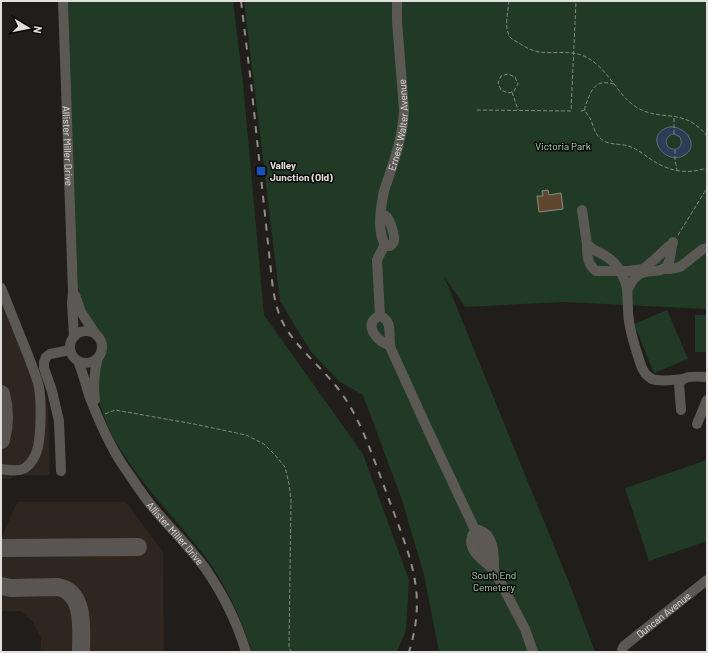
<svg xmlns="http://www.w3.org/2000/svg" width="708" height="653" viewBox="0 0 708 653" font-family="Barlow,sans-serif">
<rect width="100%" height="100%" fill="#211d1a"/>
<!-- built -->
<path fill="#2f261f" d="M1 276 38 369 44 387 48 409 50 475H13L11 479H1Z
M17 502H126L163 552 164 652H41V638L32 621 20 611H1V537H2Z"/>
<!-- green -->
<path fill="#203a26" d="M68 1H233L243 83 264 315 363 454 409 580 406 630 397 652H252C241 618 226 584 204 555 174 517 140 484 116 442 108 427 99 408 98 391 97 383 98 372 100 364 101 357 106 351 106 344 105 337 102 336 98 331 94 327 85 311 82 305 80 300 79 293 78 288Z
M244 1H707V309L564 302 465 307 444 276 572 590 595 652H439L424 575 402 500 363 395 340 382 311 352 280 301Z
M667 310 688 359 654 373 634 324Z
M695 315H707V352H695Z
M707 460V541L649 561 625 488Z"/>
<!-- water -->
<path fill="#2c3d57" stroke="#626e7f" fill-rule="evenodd" d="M669 127C686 125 701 147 683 156 664 165 643 135 669 127ZM674 134 680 137C684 146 677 153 668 147 664 141 667 135 674 134Z"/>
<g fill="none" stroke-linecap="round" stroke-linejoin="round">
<!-- taxiway -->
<path stroke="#585552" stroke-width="18" d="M1 394C5 409 5 424 1 440
M1 548 138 547
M1 586 11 588 58 587C86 592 81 631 81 652"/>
</g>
<!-- building -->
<path fill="#5f462e" stroke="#8e8a85" d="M548 190 549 195 561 193 563 209 539 212 537 196H543L542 191Z"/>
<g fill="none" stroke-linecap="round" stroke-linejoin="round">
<!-- path -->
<path stroke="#898683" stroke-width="1" stroke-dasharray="4 2" stroke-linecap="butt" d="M509 1C508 12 503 32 512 39 521 44 528 50 539 52 554 54 570 50 584 56 609 68 615 93 636 107 662 123 683 106 707 136
M614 84C599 80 593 85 588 99 587 102 584 107 585 110 586 113 588 116 590 118 593 124 594 132 599 137 608 147 620 142 631 147 637 149 643 154 649 158 667 171 686 175 707 168
M512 92 508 93 501 90 498 83 501 76 508 74 515 77 518 84 514 91 512 92 518 110
M477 110 571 111 576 1
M581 111 585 110
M674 134V117
M675 150V159L677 170
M678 235 707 188
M105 414 115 410 194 424 246 435 264 444 275 455 285 467 289 484 291 500 289 647 291 652"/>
<!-- minor -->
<g stroke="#5c5854" stroke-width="10">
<path id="s1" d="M63 1 73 292 72 303 74 337"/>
<path d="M582 210 587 244C592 250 597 251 602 254 612 259 620 268 624 279 629 289 627 298 628 309 628 325 633 341 638 356 640 362 641 368 645 373 646 375 649 377 652 379 660 382 673 380 682 379"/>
<path id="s2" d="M381 215 386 216C390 220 395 235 394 241 393 244 392 245 390 246H386C376 233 381 206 384 191 393 164 403 138 404 110L397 21V1"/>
<path d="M587 244C587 255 587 264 596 271H629L643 269 654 260 668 247 672 244"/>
<path d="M663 269H670L680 267 703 249 707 248"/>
<path d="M1 288C9 307 16 326 24 345 29 358 34 370 38 383 42 397 41 432 38 447 36 455 32 463 25 468 18 472 9 470 1 469"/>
<path d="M628 289C630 285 633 279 637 276 645 268 660 274 666 267 672 260 670 250 673 242"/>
<path d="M75 295 81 312 94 332"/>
<path d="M380 316 377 260 385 244"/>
<circle cx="86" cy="347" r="16"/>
<path d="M390 346C387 344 384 343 381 341 372 334 366 322 379 316 395 320 387 338 391 349L427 428 492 566 525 629 533 652"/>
<path id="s3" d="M78 361C83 373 86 386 90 398 99 421 109 444 122 464 131 477 140 491 150 504 168 526 188 545 205 568 223 594 237 622 246 652"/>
<path d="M95 400C93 385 94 372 98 358"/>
<path d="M681 410 679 384C684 374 698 377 707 377"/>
<path d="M697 424 707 400"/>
<path d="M61 471 59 421 52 391 44 368V362L46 357 50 354 70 350"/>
<path d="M479 530C495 535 494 556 494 570 485 562 467 551 472 536 473 532 475 531 479 530Z"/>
<path id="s4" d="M623 652 622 650 624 646 707 580"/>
</g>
<!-- rail -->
<path stroke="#908d8a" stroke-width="2" stroke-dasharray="7 7" stroke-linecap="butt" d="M241 1 251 83 272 281C274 296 276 309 283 323 295 346 319 365 336 386 349 402 358 420 366 439 376 464 385 489 394 513 413 564 426 597 409 652"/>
</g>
<!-- markers -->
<rect fill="#1a4fb4" stroke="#090807" stroke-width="1.5" x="256" y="166" width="10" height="10" rx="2"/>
<g text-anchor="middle" stroke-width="3" stroke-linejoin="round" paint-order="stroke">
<!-- street labels -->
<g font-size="10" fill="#e1dfdd" stroke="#090807">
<text dy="4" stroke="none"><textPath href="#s2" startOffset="167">Ernest Walter Avenue</textPath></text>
<text dy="4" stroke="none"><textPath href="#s1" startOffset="145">Allister Miller Drive</textPath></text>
<text dy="4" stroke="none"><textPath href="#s3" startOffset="200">Allister Miller Drive</textPath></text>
<text dy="4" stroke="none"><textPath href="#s4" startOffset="57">Duncan Avenue</textPath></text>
</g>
<!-- park labels -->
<g font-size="10" fill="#ace1b6" stroke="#090807">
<text x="563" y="150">Victoria Park</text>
<text x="494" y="579">South End<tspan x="494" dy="12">Cemetery</tspan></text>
</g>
<!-- poi labels -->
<g font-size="10" font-weight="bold" fill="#e1dfdd" stroke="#090807" text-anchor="start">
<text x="270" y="169">Valley<tspan x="270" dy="12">Junction (Old)</tspan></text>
</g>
</g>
<!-- border -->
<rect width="708" height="653" fill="none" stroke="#e1dfdd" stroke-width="4"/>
<!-- north arrow -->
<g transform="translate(28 28) rotate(100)" stroke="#090807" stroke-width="3" paint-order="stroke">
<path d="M0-3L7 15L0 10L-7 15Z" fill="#e1dfdd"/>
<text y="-6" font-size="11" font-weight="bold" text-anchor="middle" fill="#e1dfdd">N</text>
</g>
</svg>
